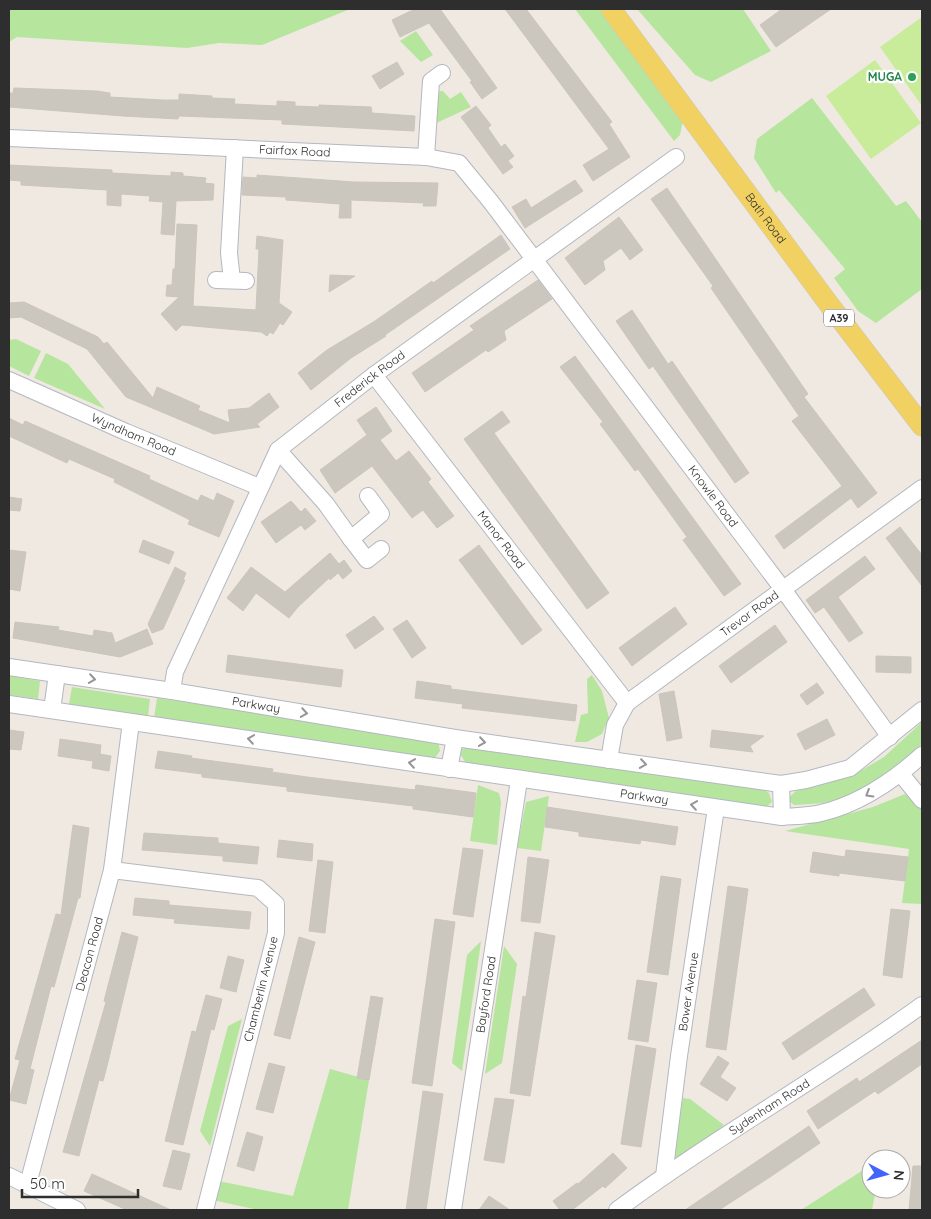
<svg xmlns="http://www.w3.org/2000/svg" width="931" height="1219" viewBox="0 0 931 1219" font-family="Quicksand,sans-serif">
<rect width="100%" height="100%" fill="#efe9e1"/>
<!-- green -->
<path fill="#b6e59e" d="M9 9H350L262 45 219 43 187 48 17 37 9 42Z
M575 9H600L683 120 680 135 674 141Z
M637 9H743L771 51 711 82 695 75Z
M416 31 433 55 421 62 400 41Z
M438 91H443L450 99 461 92 471 107 432 125Z
M812 98 896 206 906 201 922 222V289L876 323 858 311 834 278 845 269 779 190 776 193 754 158 757 139Z
M16 339 41 351 29 376 9 366V340Z
M46 353 68 364 105 409 34 378Z
M592 675 602 691 609 718 602 734 587 742H575L581 715 588 713 587 679Z
M9 676 40 681 38 699 9 695Z
M72 687 150 699 148 716 69 704Z
M157 698 438 740 440 751 434 759 154 718Z
M922 722V744C901 763 858 797 829 802 818 804 805 804 794 805L787 799 796 791 857 773 884 757Z
M472 746 764 790 769 793 772 802 764 809 465 762 461 755 462 749Z
M478 785 499 793 501 802 497 845 470 841Z
M905 794 922 809V904L902 903 909 849 785 831 873 807Z
M549 796 541 851 517 848 526 802Z
M481 941 479 956 462 1071 452 1063 467 955Z
M504 946 517 964 502 1063 485 1074Z
M242 1019 210 1146 200 1131 228 1026Z
M330 1069 369 1080 348 1210H258L208 1199 213 1180 293 1196Z
M683 1098 690 1099 724 1125 685 1156 676 1158 673 1147Z
M871 1165V1189H876L872 1210H801Z"/>
<!-- pitch -->
<path fill="#c9ec9a" d="M922 17V106L880 47Z
M875 60 921 123 871 159 826 96Z"/>
<!-- building -->
<path fill="#cbc7bf" stroke="#cbc5ba" d="M415 9H440L497 88 482 99 470 82 472 81 429 23 400 37 392 20Z
M505 9H526L612 122 609 124 630 157 593 181 583 165 609 149Z
M782 9H831L776 47 760 25Z
M397 62 404 74 380 89 372 76Z
M14 88 97 91 110 93V97L163 100H179V94L212 96V98L235 99 234 104 277 106V101L295 102V106L319 107V105L371 107 372 113 415 116 414 131 282 124V120L179 116 178 119 123 116 9 107V93H13Z
M476 106 491 125 488 128 501 147 505 144 514 156 508 161 513 167 503 174 461 117Z
M9 165 112 170V173L149 175 171 176V172L183 173V176L206 178 205 183 214 184 213 200 176 201 174 235 161 234 163 202 149 201 150 196 121 194V206L107 205V190L21 185V181L9 180Z
M257 175 354 182 438 183 436 206H423L424 203 351 200V218H339L340 204 286 200V197L242 195 243 177 257 178Z
M575 180 583 191 525 228 512 207 526 199 531 208Z
M667 188 808 394 804 397 877 493 858 508 851 498 784 549 775 536 842 486 792 421 799 416 711 288 713 286 651 199Z
M619 217 643 250 630 260 621 248 603 261 605 270 585 285 565 258Z
M177 224 197 225 193 306 256 310 259 249H256L257 236 283 240 279 303 292 312 283 325 280 323 273 334 270 332 267 336 261 332 182 325 176 331 161 314 179 297 166 296 167 285H172L173 269H175Z
M501 235 510 249 385 335 386 336 351 358 311 390 298 373 327 350 375 321 432 281 433 283Z
M330 275 355 276 329 292Z
M538 280 552 299 504 331 506 340 488 352 486 350 425 392 412 373 474 330 470 326Z
M24 302 98 337 104 344 107 342 153 398 157 387 200 406 198 410 230 423 228 410 249 408 269 393 279 407 257 424 260 427 214 434 126 397 87 349 21 317 9 318V303Z
M632 310 668 364 672 361 749 473 735 483 653 366 649 369 616 321Z
M575 356 741 584 724 596 683 540 687 537 638 469 635 471 600 424 603 422 560 367Z
M376 407 392 431 380 440 396 461 409 451 431 479 428 482 454 516 437 528 423 510 412 518 372 466 335 493 320 470 367 435 357 420Z
M502 411 510 422 494 433 609 593 587 609 464 439Z
M9 418 23 425 25 421 150 476 149 479 198 501 201 495 214 501 217 493 234 501 219 537 188 524 190 520 114 482 115 479 69 459 67 463 9 436Z
M9 497 22 499 20 511 9 510Z
M291 501 301 512 305 508 316 521 305 530 301 525 276 543 261 522Z
M900 527 922 555V586L886 538Z
M143 540 174 552 169 564 139 552Z
M479 545 542 630 522 645 459 560Z
M9 550 26 552 20 591 9 589Z
M330 553 339 564 344 560 352 571 343 579 338 573 330 580 329 578 298 607 289 618 256 593 243 611 227 598 251 567 285 592Z
M865 556 875 569 838 597 863 633 849 642 824 607 815 613 806 600Z
M175 567 186 573 183 580H185L163 629 152 633 148 624Z
M675 607 687 624 632 666 619 648Z
M374 616 384 629 355 649 346 635Z
M407 620 426 648 412 658 393 629Z
M15 622 59 627 58 630 93 636 94 630 112 633 115 643 147 629 153 644 120 657 13 638Z
M775 625 787 642 731 683 719 666Z
M228 655 343 670 341 687 226 672Z
M876 656 911 657V673L876 672Z
M417 681 451 686V689L577 705 575 721 462 708 463 704 415 698Z
M817 683 824 693 807 705 800 695Z
M674 691 682 738 667 741 659 694Z
M827 719 835 735 805 750 797 734Z
M9 730 24 732 21 750 9 749Z
M712 730 746 734 764 736 750 746 753 752 728 749 710 747Z
M60 739 101 745 100 754 111 756 109 771 92 768 93 761 58 756Z
M158 751 192 756 191 758 273 769 272 772 307 777 415 790 416 785 476 793 473 817 413 809V806L287 791V787L202 777V774L155 768Z
M547 807 678 827 675 845 641 840 640 844 579 836V832L545 827Z
M73 825 89 828 80 898H78L54 987 51 986 30 1069 34 1070 26 1104 9 1100 20 1060 15 1059 56 914 61 915Z
M144 833 218 838V843L259 847 257 864 223 861V856L142 850Z
M279 840 313 844 312 861 277 857Z
M463 848 483 850 473 917 453 914Z
M846 850 908 857 905 881 839 873V876L810 872 813 852 845 857Z
M528 857 549 860 540 923 521 921Z
M318 860 333 862 325 933 309 931Z
M661 876 681 879 668 975 647 972Z
M728 886 748 889 726 1050 706 1047Z
M135 898 169 901V905L251 912 249 929 174 923 175 919 133 915Z
M891 909 910 911 902 978 883 975Z
M435 919 455 922 432 1086 412 1083Z
M122 932 138 937 107 1066 103 1081 99 1080 79 1156 63 1152 106 1002 104 1001Z
M535 932 555 936 530 1096 510 1093 523 996 526 997Z
M299 937 315 942 290 1039 274 1035Z
M228 956 244 960 236 992 220 988Z
M637 980 657 983 648 1042 628 1039Z
M864 988 875 1005 793 1060 782 1043Z
M206 995 222 999 214 1030 211 1029 183 1145 165 1141 192 1031 196 1032Z
M371 996 383 998 369 1080 357 1078Z
M922 1040V1064L878 1094 875 1091 818 1129 807 1111 857 1078 859 1082Z
M636 1045 656 1049 641 1147 621 1144Z
M718 1056 729 1063 720 1077 736 1088 727 1101 700 1084Z
M269 1063 285 1067 273 1113 256 1109Z
M423 1091 443 1094 426 1210H406Z
M495 1098 514 1100 504 1163 484 1160Z
M809 1126 820 1143 770 1177 719 1210H685Z
M247 1132 263 1137 254 1171 237 1166Z
M173 1150 190 1154 181 1190 163 1186Z
M613 1153 627 1168 605 1188 603 1186 572 1210H560L553 1201 577 1183 578 1184Z
M913 1166H922V1210H909Z
M92 1174 171 1210H127L84 1191Z
M489 1196 510 1210H479Z"/>
<g fill="none" stroke-linecap="round" stroke-linejoin="round">
<!-- minor casing -->
<g stroke="#b4b7c1" stroke-width="18">
<g id="minor">
<path id="s1" d="M9 138 426 157 459 163 491 202 782 588 890 737"/>
<path d="M426 157 431 81 442 73"/>
<path d="M216 280 246 281"/>
<path d="M232 280 229 253 235 148"/>
<path id="s2" d="M374 375 627 703"/>
<path id="s3" d="M9 380 126 432 259 487"/>
<path d="M278 450 326 504 351 539"/>
<path d="M368 496 381 514 351 539 367 560 381 549"/>
<path id="s4" d="M9 667 172 691 455 738 781 784 806 780 850 768 922 710"/>
<path id="s5" d="M172 691 175 672 278 450 374 375 676 157"/>
<path id="s6" d="M9 704 782 817C795 816 809 816 821 813 860 804 893 781 922 755"/>
<path d="M52 710 57 674"/>
<path id="s7" d="M609 760 615 725 627 703 922 488"/>
<path d="M449 769 455 738"/>
<path d="M901 774 922 800"/>
<path d="M781 784 782 817"/>
<path d="M112 870 258 888 276 904V933L205 1210"/>
<path d="M9 1176 77 1210"/>
<path id="s8" d="M664 1176 679 1056 716 808"/>
<path id="s9" d="M28 1184 112 870 131 722"/>
<path id="s10" d="M453 1210 519 780"/>
<path id="s11" d="M617 1210C715 1137 823 1077 922 1005"/>
</g>
</g>
<!-- major casing -->
<g stroke="#c9c9c9" stroke-width="21">
<g id="major">
<path id="s12" d="M611 9 828 303 922 426"/>
</g>
</g>
<!-- minor -->
<use href="#minor" stroke="#fff" stroke-width="16"/>
<!-- major -->
<use href="#major" stroke="#f2d163" stroke-width="20"/>
</g>
<!-- one-way arrows -->
<defs><path id="oneway-chevron" d="M-2-3.5L2.5 0L-2 3.5" fill="none" stroke-width="1.6" stroke-linecap="round" stroke-linejoin="round" transform="scale(1.25)"/></defs>
<g stroke="#969696">
<use href="#oneway-chevron" transform="translate(92 679) rotate(8)"/>
<use href="#oneway-chevron" transform="translate(304 713) rotate(9)"/>
<use href="#oneway-chevron" transform="translate(251 739) rotate(-172)"/>
<use href="#oneway-chevron" transform="translate(482 742) rotate(8)"/>
<use href="#oneway-chevron" transform="translate(412 763) rotate(-172)"/>
<use href="#oneway-chevron" transform="translate(643 764) rotate(8)"/>
<use href="#oneway-chevron" transform="translate(869 794) rotate(149)"/>
<use href="#oneway-chevron" transform="translate(694 805) rotate(-172)"/>
</g>
<!-- markers -->
<circle fill="#2e9e5b" stroke="#fff" stroke-width="2" cx="912" cy="77" r="5"/>
<g text-anchor="middle" stroke-width="4.5" stroke-linejoin="round" paint-order="stroke">
<!-- shield labels -->
<rect fill="#fff" stroke="#6d6d6d" stroke-width="1" x="824" y="309.5" width="30" height="17" rx="4"/>
<g font-size="11" font-weight="bold" fill="#2e2e2e">
<text x="839" y="322">A39</text>
</g>
<!-- leisure labels -->
<g font-size="12" font-weight="bold" fill="#27864d" stroke="#fff" text-anchor="end">
<text x="902" y="81">MUGA</text>
</g>
<!-- street labels -->
<g font-size="12" fill="#2e2e2e" stroke="#fff">
<text dy="4" stroke="none"><textPath href="#s1" startOffset="286">Fairfax Road</textPath></text>
<text dy="4" stroke="none"><textPath href="#s12" startOffset="260">Bath Road</textPath></text>
<text dy="4" stroke="none"><textPath href="#s5" startOffset="380">Frederick Road</textPath></text>
<text dy="4" stroke="none"><textPath href="#s3" startOffset="136">Wyndham Road</textPath></text>
<text dy="4" stroke="none"><textPath href="#s1" startOffset="870">Knowle Road</textPath></text>
<text dy="4" stroke="none"><textPath href="#s2" startOffset="208">Manor Road</textPath></text>
<text dy="4" stroke="none"><textPath href="#s7" startOffset="212">Trevor Road</textPath></text>
<text dy="4" stroke="none"><textPath href="#s4" startOffset="250">Parkway</textPath></text>
<text dy="4" stroke="none"><textPath href="#s6" startOffset="642">Parkway</textPath></text>
<text dy="4" stroke="none"><textPath href="#s9" startOffset="238">Deacon Road</textPath></text>
<text transform="translate(261 989) rotate(-76)" y="4">Chamberlin Avenue</text>
<text dy="4" stroke="none"><textPath href="#s8" startOffset="186">Bower Avenue</textPath></text>
<text dy="4" stroke="none"><textPath href="#s10" startOffset="218">Bayford Road</textPath></text>
<text dy="4" stroke="none"><textPath href="#s11" startOffset="184">Sydenham Road</textPath></text>
</g>
</g>
<!-- border -->
<rect width="931" height="1219" fill="none" stroke="#2e2e2e" stroke-width="20"/>
<!-- north arrow -->
<g transform="translate(886 1174) rotate(96)"><circle r="24" fill="#ffffff" stroke="#ababab"/>
<path d="M0-4L9 19L0 12L-9 19Z" fill="#4264fb"/>
<text y="-8" font-size="14" font-weight="bold" text-anchor="middle" fill="#2e2e2e">N</text>
</g>
<!-- scale -->
<path d="M22 1189v8h116v-8" fill="none" stroke="#2e2e2e" stroke-width="2.5"/>
<text x="30" y="1189" font-size="15" fill="#2e2e2e" stroke="#ffffff" stroke-width="4" paint-order="stroke">50 m</text>
</svg>
